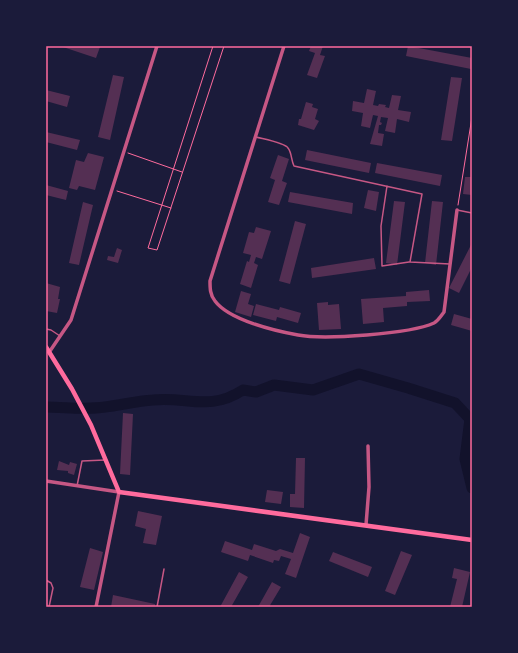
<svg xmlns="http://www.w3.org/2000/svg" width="518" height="653" viewBox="0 0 518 653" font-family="Ubuntu,sans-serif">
<rect width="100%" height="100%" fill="#1b1b3a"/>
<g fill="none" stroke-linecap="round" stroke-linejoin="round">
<!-- river -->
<path stroke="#12122b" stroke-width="11" d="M46 407C65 407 86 410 105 407 121 405 137 401 153 400 187 396 209 412 243 390L256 392 274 385 313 390 359 374 408 388 455 403 470 419 465 459 472 488"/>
</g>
<!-- building -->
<path fill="#542f53" d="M60 46H96L100 47 96 58Z
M311 46H323L320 55 325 56 317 78 307 75 315 53 309 51Z
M408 46 472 58 471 69 406 56Z
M113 75 124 77 110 140 98 137Z
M451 77 462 78 452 141 441 140Z
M367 89 376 91 373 105 378 106 379 104 386 105 385 107 389 108 392 95 401 96 398 110 411 112 409 122 397 119 395 133 385 131 388 118 381 117 380 122 382 123 381 125H379L378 133 384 134 382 146 370 144 378 116 373 115 370 128 361 126 363 113 352 111 353 101 364 103Z
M46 90 70 96 67 107 46 101Z
M306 102 313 104 312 107 318 109 315 119 319 121 314 130 298 125 299 119H301Z
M46 132 80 140 77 150 46 142Z
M307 150 371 163 369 173 305 160Z
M88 153 104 157 95 190 79 186 77 190 69 188 76 160 84 162Z
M278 155 289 159 282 181 287 183 279 205 268 202 275 180 270 178Z
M377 163 442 175 440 186 375 173Z
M465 177H472V195L463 194Z
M46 185 68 191 66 200 46 195Z
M368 190 379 192 376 211 364 208Z
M290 192 353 203 352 214 288 202Z
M394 201 405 202 397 265 386 263Z
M432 201 443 202 436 265 425 263Z
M83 202 93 205 79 265 69 263Z
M295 221 306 224 290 284 279 281Z
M256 227 271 231 262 259 256 257 254 263 258 265 251 288 240 284 247 261 249 262 251 255 243 253 249 232 254 233Z
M472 243V267L459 293 449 288Z
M117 248 122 250 118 263 107 260 108 256 114 257Z
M374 258 376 269 312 278 311 268Z
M46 283 60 287 58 299H60L57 313 46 311Z
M429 290 430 301 407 302V306L383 308 384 322 363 324 361 299 406 296V292Z
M241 291 251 294 248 304 254 306 251 317 235 312Z
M328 302V305L339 304 341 329 319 330 317 303Z
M256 304 279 310 280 307 301 313 298 323 277 317 276 321 253 315Z
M454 314 472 319V331L451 325Z
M123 413 133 414 130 475 120 474Z
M296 458H305L304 508 290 507V494H295Z
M59 461 69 465 70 462 77 464 74 475 68 473V471L57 470Z
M267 490 283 492 281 504 265 502Z
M138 511 162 516 156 545 143 543 146 529 135 526Z
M300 533 310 537 296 578 285 574 291 559 281 556 279 561 274 560 273 563 250 555 248 561 221 552 225 541 252 550 254 544 276 551 280 549 293 553Z
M90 548 103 552 94 590 80 587Z
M401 551 412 555 395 595 385 591Z
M333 552 372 567 368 577 329 561Z
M454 568 470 572 462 607H450L457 579 452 578Z
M239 572 248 577 231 607H220Z
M272 582 281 587 269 607H258Z
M113 595 155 604V607H111Z"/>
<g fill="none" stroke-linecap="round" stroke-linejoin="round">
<!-- path -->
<path stroke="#ff6b9d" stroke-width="1" d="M213 46 148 248 157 250 224 46
M128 153 182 172
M117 191 171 208
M458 205 472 117"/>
<!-- service -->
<path stroke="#c65784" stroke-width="1.5" d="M256 137C263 139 285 143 288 148 292 153 291 160 294 166L422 194 410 262 450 264
M387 186 381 226 382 266 409 262
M457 210 472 213
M46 329 51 330 60 336
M77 486 82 461 105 460
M46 580 51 583 53 588 49 607
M157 607 164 569"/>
<!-- minor -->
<path stroke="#c65784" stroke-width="3.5" d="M284 46 210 281C210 288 210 295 215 301 229 320 275 331 298 335 324 340 410 334 434 323 438 321 441 316 444 312L457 210
M50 351 71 320 157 46
M46 481 119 492 96 607
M366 525 369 487 368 446"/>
<!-- secondary -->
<path stroke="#ff6b9d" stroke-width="4.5" d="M46 347 72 389 91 425 119 492 472 540"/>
</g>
<!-- border -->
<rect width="518" height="653" fill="none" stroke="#1b1b3a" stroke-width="94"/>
<rect x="47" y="47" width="424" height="559" fill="none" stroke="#ff6b9d" stroke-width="1.5"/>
</svg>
